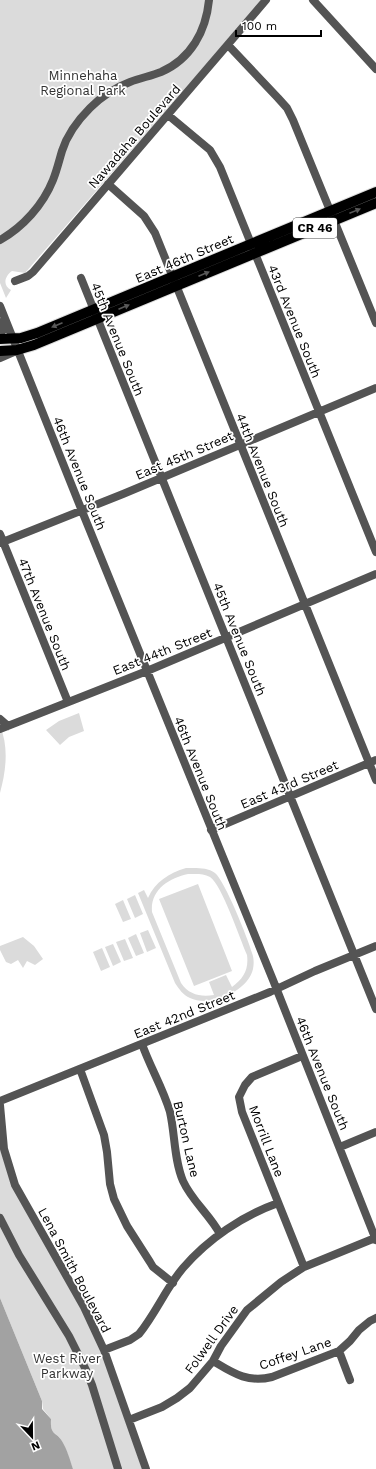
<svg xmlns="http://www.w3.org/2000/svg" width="376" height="1469" viewBox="0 0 376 1469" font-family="'Work Sans',sans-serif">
<rect width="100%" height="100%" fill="#fff"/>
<!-- green -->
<path fill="#dbdbdb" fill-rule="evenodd" d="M0 0H260L261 1 25 273 12 271C5 276 2 285 11 290L6 298 0 283Z
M79 713 84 731 69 737 60 745 46 730 59 721Z
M0 726C9 747 6 771 0 793Z
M186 868C196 868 207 867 215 873 225 881 248 939 252 953 254 958 254 964 253 969 248 991 211 1008 190 998 183 995 179 989 175 983L138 893 144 890 148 898C155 882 169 873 186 868ZM188 874C195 874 203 873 210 877 222 885 240 939 247 955 249 970 243 979 232 987L226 975 209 982 214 995C201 997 189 995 181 983L152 912C150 890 169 878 188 874Z
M198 884 232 971 194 986 159 899Z
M135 895 143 914 135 918 127 899Z
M123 900 131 919 123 922 115 904Z
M148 930 156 948 147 952 140 933Z
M136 934 144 953 136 956 128 938Z
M23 937 34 946 43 959 35 965 27 961 23 968 18 960 11 964 6 962 0 950V946Z
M125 939 133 958 124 961 116 942Z
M113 944 121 962 113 966 105 947Z
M102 948 110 967 101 971 93 952Z
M0 1149 12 1186 81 1309 101 1351 142 1469H73C69 1460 67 1450 62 1441 56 1431 50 1436 51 1419L43 1409 42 1401 0 1298Z"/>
<!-- water -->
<path fill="#a2a2a2" d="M0 1298 42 1401V1409L51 1419C50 1436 56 1431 62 1441 67 1449 70 1460 73 1469H0Z"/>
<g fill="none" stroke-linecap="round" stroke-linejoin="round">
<!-- major casing -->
<g stroke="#dbdbdb" stroke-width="12">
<path id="major" d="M0 339 21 338 37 333 376 192
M0 351 17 350 34 345 376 203"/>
</g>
<!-- minor -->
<path stroke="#545454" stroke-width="8" d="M313 0 376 69
M228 45 278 98 287 108 293 120 376 323
M168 115 210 150 220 167 376 552
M108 184 144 216 155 233 376 780
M0 240C23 227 43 205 53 180 57 170 59 161 62 151 67 135 78 120 90 108 101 97 114 88 130 82 140 78 151 76 161 72 191 59 206 31 209 0
M81 278 376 1009
M15 281 28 276 33 272 266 0
M0 306 84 516 273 980 376 1240
M0 334 4 328V319
M0 358 16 351
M0 534 68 702
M0 543 123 494 376 388
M0 719 8 726
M0 729 147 671 376 574
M211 830 376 760
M142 1044C150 1067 163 1088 170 1112 175 1134 174 1160 183 1181 192 1201 210 1215 220 1234
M302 1056 252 1077 245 1085 239 1097 242 1112 304 1267
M80 1069 104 1135 107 1152 110 1184 114 1199 127 1226 150 1262 153 1267 173 1283
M0 1101 270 992 315 971 376 946
M0 1105 4 1149 15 1185 84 1307 104 1350 146 1469
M340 1147 376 1132
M0 1218 19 1255 69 1336 86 1370 92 1385 118 1469
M104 1350 130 1340 139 1334C156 1313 166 1288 183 1268 208 1239 242 1216 278 1203
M339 1351 350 1380
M213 1361C233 1373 247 1383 272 1377L339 1351 350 1341 359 1330 370 1321 376 1318
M129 1420 162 1407 177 1398 190 1388 213 1361 221 1346 247 1310 281 1282 304 1267 375 1238"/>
<!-- major -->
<use href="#major" stroke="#000" stroke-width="10"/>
</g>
<!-- one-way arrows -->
<defs><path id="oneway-solid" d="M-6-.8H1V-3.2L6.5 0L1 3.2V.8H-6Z"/></defs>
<g fill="#595959">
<use href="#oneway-solid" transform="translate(355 211) rotate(-22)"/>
<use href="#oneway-solid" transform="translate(204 274) rotate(-23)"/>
<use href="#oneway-solid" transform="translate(124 307) rotate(-23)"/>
<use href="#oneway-solid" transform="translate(57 325) rotate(157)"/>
</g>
<g text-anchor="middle" stroke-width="3.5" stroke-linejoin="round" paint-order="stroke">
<!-- shield labels -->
<rect fill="#fff" stroke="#4c4c4c" stroke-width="1" x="293" y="218" width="44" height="20" rx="3"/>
<g font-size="12" font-weight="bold" fill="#000">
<text x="315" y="232">CR 46</text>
</g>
<!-- park labels -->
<g font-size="13" fill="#323232" stroke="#fff">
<text x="83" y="80">Minnehaha<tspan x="83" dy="15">Regional Park</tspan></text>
<text x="67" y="1363">West River<tspan x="67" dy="15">Parkway</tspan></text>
</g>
<!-- street labels -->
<g font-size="13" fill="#000" stroke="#fff">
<text transform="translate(134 136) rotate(-49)" y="5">Nawadaha Boulevard</text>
<text transform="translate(184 258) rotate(-23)" y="5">East 46th Street</text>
<text transform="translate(295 321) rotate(68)" y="5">43rd Avenue South</text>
<text transform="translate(118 339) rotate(68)" y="5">45th Avenue South</text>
<text transform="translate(184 455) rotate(-23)" y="5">East 45th Street</text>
<text transform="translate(263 470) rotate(68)" y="5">44th Avenue South</text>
<text transform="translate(80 473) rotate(68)" y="5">46th Avenue South</text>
<text transform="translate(45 614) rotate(68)" y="5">47th Avenue South</text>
<text transform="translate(240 639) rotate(68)" y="5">45th Avenue South</text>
<text transform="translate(162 651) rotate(-22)" y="5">East 44th Street</text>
<text transform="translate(201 773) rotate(68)" y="5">46th Avenue South</text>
<text transform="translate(289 784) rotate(-23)" y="5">East 43rd Street</text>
<text transform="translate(184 1014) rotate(-22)" y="5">East 42nd Street</text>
<text transform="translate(323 1073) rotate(68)" y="5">46th Avenue South</text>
<text transform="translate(187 1139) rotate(77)" y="5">Burton Lane</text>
<text transform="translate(267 1141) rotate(69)" y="5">Morrill Lane</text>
<text transform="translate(75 1270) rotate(62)" y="5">Lena Smith Boulevard</text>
<text transform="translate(211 1339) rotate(-54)" y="5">Folwell Drive</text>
<text transform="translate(295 1353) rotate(-19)" y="5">Coffey Lane</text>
</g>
</g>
<!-- north arrow -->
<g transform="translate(32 1437) rotate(158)" stroke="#ffffff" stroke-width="3" paint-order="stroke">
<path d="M0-3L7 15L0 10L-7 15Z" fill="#000000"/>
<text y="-6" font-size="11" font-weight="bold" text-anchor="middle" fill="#000000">N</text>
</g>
<!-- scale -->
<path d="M236 30v6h85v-6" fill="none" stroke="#000000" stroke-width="2"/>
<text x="242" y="30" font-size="12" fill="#000000" stroke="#ffffff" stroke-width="3" paint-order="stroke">100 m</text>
</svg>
